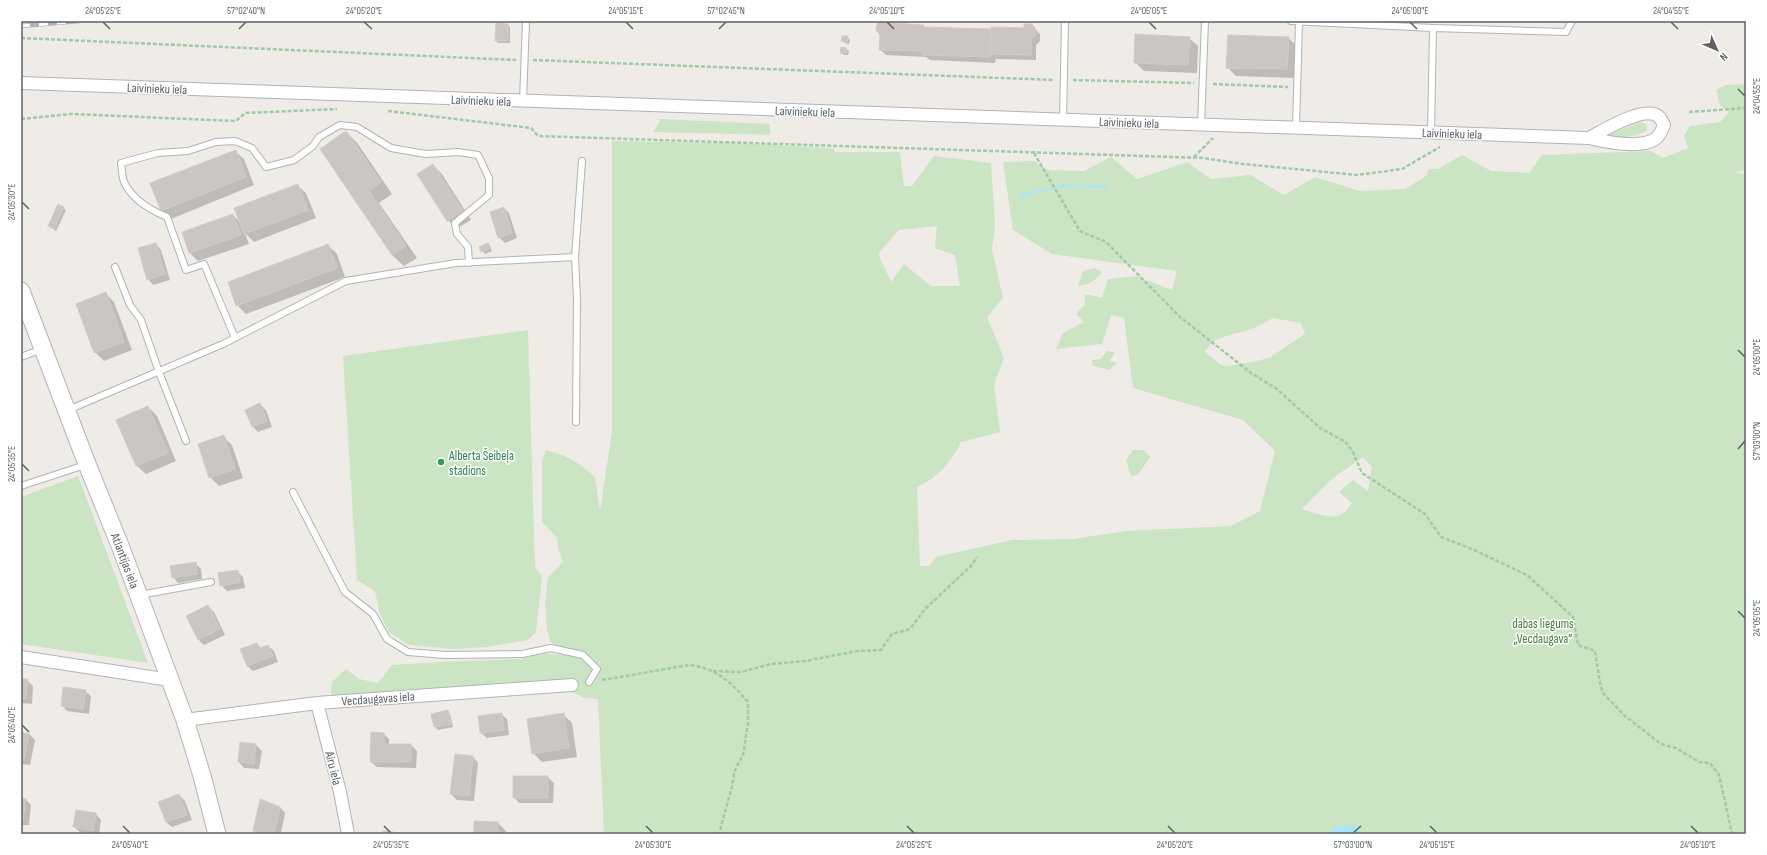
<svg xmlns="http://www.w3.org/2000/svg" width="1767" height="855" viewBox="0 0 1767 855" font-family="'Sofia Sans Condensed',sans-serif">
<rect width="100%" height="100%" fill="#efebe6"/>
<!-- green -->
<path fill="#cae4c4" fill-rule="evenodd" d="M1746 84V170L1735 172 1746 175V834H604L598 699 584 698 564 688 496 683 488 688 337 697 331 694 332 682 346 669 359 679 378 683 392 665 439 662 521 659 537 653 560 655 556 646 550 641 547 629 545 602 548 577 563 562 558 548 557 538 542 522V462L546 450C568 456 578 462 595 477L600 511 612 432V141L728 143 834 148 835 152H900L904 186H912L934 156 991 163 995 225 992 249 1003 298 987 317 1004 358 994 384 1000 432 961 442C951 462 938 478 917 487L920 566H929L936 557 1012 540 1073 539 1126 531 1231 526 1260 511 1275 451 1243 420 1133 388 1124 318 1111 315 1102 344 1056 349 1063 333 1084 322 1076 314 1085 304V294L1102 298 1108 279 1136 276 1172 290 1177 271 1052 254 1013 230 1003 162 1034 161 1047 170 1084 171 1111 157 1137 179 1187 162 1211 179 1250 175 1284 195 1315 177 1360 191 1405 189 1426 176 1429 169H1438L1462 155 1491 171 1529 173 1542 155 1650 151 1663 158 1688 148 1684 136 1690 126 1720 122 1729 112 1720 105 1716 90 1726 85ZM937 226 935 248 955 255 960 286H931L904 264 891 282 878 254 899 230ZM1273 318 1301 323 1305 334 1269 358 1252 362 1228 366 1221 365 1205 352C1215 334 1234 336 1251 329 1259 326 1266 322 1273 318ZM1363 457 1372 467 1368 491 1353 480 1339 492 1352 503C1339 525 1322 515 1302 509L1333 478Z
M661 119 770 124V135L653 132Z
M1640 122 1646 124 1647 130C1635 137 1625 138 1611 137V134Z
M1095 268 1102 272C1096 281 1088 285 1078 286L1083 271Z
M528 330 535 567 542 576 536 632 528 640 487 647 454 649 409 645 390 633 380 615 375 591 357 580 343 356Z
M1107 351 1115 352 1110 361 1117 363 1109 370 1093 366 1092 360 1101 359Z
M1133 450H1143L1150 457 1138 475 1131 476 1126 460Z
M78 476 148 663 21 644V497Z"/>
<!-- water -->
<path fill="#ace4f9" d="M1062 185H1107V189C1077 184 1049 187 1021 198V194Z
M1340 826H1359L1360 834H1329L1334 827Z"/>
<!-- shadow -->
<path fill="#0003" d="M879 21H888L891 24 923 26 926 28 992 30 1025 29 1031 25 1040 34V41L1036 45V60L996 59 995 63 930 60 926 57 886 55 880 49 881 35 877 30V23Z
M508 25 510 27V43H498L496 40Z
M847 37 850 40 849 44 845 43 842 41Z
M1189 38 1198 46 1197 73 1144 71 1135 62Z
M1288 38 1297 46 1296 78 1236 76 1227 67Z
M846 49 849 51 848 55H844L841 52Z
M346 132 358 144 392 194 379 203 417 258 404 266 392 255Z
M235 151 244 159 254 185 171 219 162 210Z
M433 165 442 174 471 220 456 229 448 220Z
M297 185 306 193 316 218 254 242 245 233 249 244 198 261 190 253 233 215 241 223Z
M63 208 66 210 56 231 49 226Z
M504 208 509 213 517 238 505 243 499 237Z
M156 244 161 250 170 280 153 285 148 279Z
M488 244 492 251 485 254 480 247Z
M328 245 337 254 345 277 246 314 237 305Z
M106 294 114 302 132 350 104 361 95 352Z
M260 404 266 410 272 427 258 432 253 427Z
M148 407 157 416 176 461 146 474 137 466 118 420Z
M224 437 232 445 243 478 219 486 210 477Z
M195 563 201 569 202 579 178 583 173 577Z
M237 571 243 577 245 588 227 591 221 585Z
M208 606 214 612 225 635 204 645 199 640Z
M257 644 261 648 268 646 274 651 278 662 253 671 247 666Z
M21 680H27L33 686 32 704 21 703Z
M85 691 91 696 89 714 67 711 62 705Z
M448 712 450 714 453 727 438 730 435 727 433 715Z
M501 714 507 719 509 735 487 738 481 733Z
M563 714 572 723 577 757 542 762 533 753Z
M21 733 29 734 35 740 30 765 21 764Z
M384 734 389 739V745H411L417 751 416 768 377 767 371 762Z
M241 743 256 745 262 751 259 769 244 768 239 762Z
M473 757 478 763 474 801 457 800 451 794Z
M548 777 554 783 553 803H519L514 797Z
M179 795 185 801 192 820 172 827 166 822Z
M21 799 26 800 31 805 29 825H21Z
M280 807 285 813 281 834H258L255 831Z
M96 814 101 820 99 834 80 832 74 827Z
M498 823 506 831V834H475Z"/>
<!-- building -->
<path fill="#cbc6c2" stroke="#d3ccc5" d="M878 21H889L891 23 924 25V27L991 29 990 57 923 55V51L879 50 880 35 876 30Z
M496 23 508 24V41H495Z
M1024 24H1032L1035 28V36L1031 39V55L990 54 991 27 1024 28Z
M1135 34 1190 37 1188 65 1134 63Z
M1228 35 1289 37 1287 69 1226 68Z
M842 36H848L847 42 841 41Z
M841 47 846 48V53H840Z
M346 131 381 182 369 191 406 246 392 255 320 149Z
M236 150 246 177 161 211 150 183Z
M433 164 463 211 447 221 417 174Z
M298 184 308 210 244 234 234 208Z
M58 204 64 207 54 229 48 226Z
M504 207 512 233 498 238 490 212Z
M233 214 241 235 189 253 182 232Z
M156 243 165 274 147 280 138 248Z
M488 243 491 248 481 252 479 247Z
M328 244 337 268 236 306 228 282Z
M106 292 124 342 94 353 76 304Z
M260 403 267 421 252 427 245 410Z
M148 406 168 453 136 466 116 420Z
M224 435 235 469 209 478 198 444Z
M196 562 197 574 172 578 170 566Z
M238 570 240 582 220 586 218 573Z
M208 605 220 629 198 640 186 616Z
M257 643 259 648 268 645 273 656 247 666 240 649Z
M21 679H28L26 699H21Z
M63 687 86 690 83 709 61 706Z
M448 710 451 724 434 727 431 714Z
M502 713 504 730 480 733 478 716Z
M564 713 569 748 532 754 527 719Z
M21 732 29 734 24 760H21Z
M371 732 384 733V744H411V762H370Z
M240 742 256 744 254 764 238 762Z
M455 754 473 756 469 796 450 794Z
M513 776H548V798H513Z
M179 794 187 815 166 822 158 802Z
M21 798 26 799 23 820H21Z
M260 799 280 807 274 834 253 831Z
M76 810 96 813 93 831 73 827Z
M474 821 498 822V834H474Z
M382 831 411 834H381Z"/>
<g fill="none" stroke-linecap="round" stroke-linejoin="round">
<!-- lane casing -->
<g stroke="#b1b4b7" stroke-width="8">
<path id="lane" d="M1291 21 1433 28 1566 32 1572 21
M523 101 526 21
M1063 120 1065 21
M1201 125 1205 21
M1296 128 1299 22
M1431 133 1433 28
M575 257 582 161
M115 267 130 305 141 320 159 372 186 441
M235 338 204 264 186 270 167 217C150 210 132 199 124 182 122 176 122 169 121 163L158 153 188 151 216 142 235 141 252 148 266 167 294 160 313 146 319 137 340 125 357 127 391 148 426 154 458 152 478 155 489 178V195L455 223 457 234 468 247 469 263
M21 357 42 349
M68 410 223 344 346 281 456 263 575 257 577 299 576 422
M21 486 85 465
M293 492 345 592 373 614 387 639 408 652 445 655 522 654 551 648 583 655 597 669 589 682
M140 595 211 582"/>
</g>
<!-- street casing -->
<g stroke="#b1b4b7" stroke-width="14">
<path id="street" d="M21 83 1589 138C1605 142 1641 149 1655 139 1660 136 1662 130 1664 125 1663 123 1661 119 1659 117 1646 104 1602 131 1589 138
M21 657 170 680
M317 703 340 792 348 834
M185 720 317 703 572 685"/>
</g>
<!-- secondary casing -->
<g stroke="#b2b6ba" stroke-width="19">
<g id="secondary">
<path id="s1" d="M21 291 87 464 121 548 185 720 202 776 217 834"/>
</g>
</g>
<!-- path -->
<path stroke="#a1caa6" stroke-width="2.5" stroke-dasharray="4 2" stroke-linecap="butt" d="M21 38 516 60
M533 60 1054 80
M1073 80 1194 83
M1213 84 1288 87
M388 111 531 128 538 136 1203 158 1243 164 1357 175 1402 169 1440 147
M1689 112 1746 108
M21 119 71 114 236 121 245 113 337 109
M1034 153 1080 231 1106 242 1180 317 1251 373 1277 389 1320 428 1344 441 1352 450 1362 473 1425 514 1441 537 1472 549 1527 575 1573 617 1578 645 1595 651 1600 683 1603 693 1625 716 1661 744 1676 748 1699 762 1710 763 1719 775 1732 834
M1194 157 1213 138
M713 671 741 672 771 664 805 661 857 651 881 650 892 634 910 629 925 609 971 566 977 557
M602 680 689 665C715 667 732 683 748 702V723L743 755 735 770 732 786 719 834"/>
<!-- lane -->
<use href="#lane" stroke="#fff" stroke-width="6"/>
<!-- street -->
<use href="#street" stroke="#fff" stroke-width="12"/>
<!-- secondary -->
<use href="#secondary" stroke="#fff" stroke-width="17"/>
<!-- rail casing -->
<g stroke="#b2b3b3" stroke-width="4.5">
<path id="rail" d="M21 26 79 21"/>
</g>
<!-- rail -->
<use href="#rail" stroke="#fff" stroke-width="3" stroke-dasharray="9" stroke-linecap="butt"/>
</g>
<!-- ticks -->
<path fill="none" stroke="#5e6265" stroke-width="1.5" d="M103 22 110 29M364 22 372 29M626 22 633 29M887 22 894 29M1149 22 1156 29M1410 22 1417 29M1671 22 1678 29M239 29 246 22M719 29 726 22M1738 89 1745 96M22 202 29 209M1738 350 1745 357M1738 449 1745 441M22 464 29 471M1738 611 1745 618M22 725 29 732M123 826 130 833M384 826 391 833M646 826 653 833M907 826 914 833M1168 826 1175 833M1430 826 1437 833M1691 826 1698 833M1353 833 1361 826"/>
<!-- markers -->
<circle fill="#2e9e5b" stroke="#fff" stroke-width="1.5" cx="441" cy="462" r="4"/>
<g text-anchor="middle" stroke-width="3" stroke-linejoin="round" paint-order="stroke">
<!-- street labels -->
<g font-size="13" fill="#5e6265" stroke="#fff">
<text transform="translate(157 88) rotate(2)" y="5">Laivinieku iela</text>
<text transform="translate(481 100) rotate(2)" y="5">Laivinieku iela</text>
<text transform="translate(805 111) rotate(2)" y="5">Laivinieku iela</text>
<text transform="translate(1129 122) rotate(2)" y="5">Laivinieku iela</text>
<text transform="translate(1452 133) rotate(2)" y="5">Laivinieku iela</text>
<text dy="5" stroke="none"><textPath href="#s1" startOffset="289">Atlantijas iela</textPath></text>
<text transform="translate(378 698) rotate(-4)" y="5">Vecdaugavas iela</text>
<text transform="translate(334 768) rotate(76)" y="5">Airu iela</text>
</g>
<!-- leisure labels -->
<g font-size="13" fill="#27864d" stroke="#fff" text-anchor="start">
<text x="449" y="460">Alberta Šeibeļa<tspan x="449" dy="15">stadions</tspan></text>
</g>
<!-- park labels -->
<g font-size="13" fill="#42803a" stroke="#fff">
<text x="1543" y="628">dabas liegums<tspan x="1543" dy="15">„Vecdaugava”</tspan></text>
</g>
</g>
<!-- border -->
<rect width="1767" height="855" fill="none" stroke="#ffffff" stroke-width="44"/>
<!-- north arrow -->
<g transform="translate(1717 50) rotate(135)" stroke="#ffffff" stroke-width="3" paint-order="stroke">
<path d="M0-3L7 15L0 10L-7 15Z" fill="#5e6265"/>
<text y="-6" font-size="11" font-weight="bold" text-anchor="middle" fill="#5e6265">N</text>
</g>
<rect x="22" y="22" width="1723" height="811" fill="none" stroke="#5e6265" stroke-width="1.5"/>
<g font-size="10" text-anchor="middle" fill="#5e6265">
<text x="103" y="14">24°05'25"E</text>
<text x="246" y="14">57°02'40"N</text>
<text x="364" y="14">24°05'20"E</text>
<text x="626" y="14">24°05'15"E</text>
<text x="726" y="14">57°02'45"N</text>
<text x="887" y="14">24°05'10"E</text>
<text x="1149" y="14">24°05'05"E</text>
<text x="1410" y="14">24°05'00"E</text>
<text x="1671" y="14">24°04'55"E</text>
<text transform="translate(1756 96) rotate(-90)" y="4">24°04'55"E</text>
<text transform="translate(11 202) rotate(-90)" y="4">24°05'30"E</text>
<text transform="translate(1756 357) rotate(-90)" y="4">24°05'00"E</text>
<text transform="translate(1756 441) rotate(-90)" y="4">57°03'00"N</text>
<text transform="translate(11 464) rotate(-90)" y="4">24°05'35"E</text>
<text transform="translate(1756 618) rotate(-90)" y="4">24°05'05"E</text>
<text transform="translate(11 725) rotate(-90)" y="4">24°05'40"E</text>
<text x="130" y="848">24°05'40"E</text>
<text x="391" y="848">24°05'35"E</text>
<text x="653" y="848">24°05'30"E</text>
<text x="914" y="848">24°05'25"E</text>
<text x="1175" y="848">24°05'20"E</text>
<text x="1353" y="848">57°03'00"N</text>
<text x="1437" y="848">24°05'15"E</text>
<text x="1698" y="848">24°05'10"E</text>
</g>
</svg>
